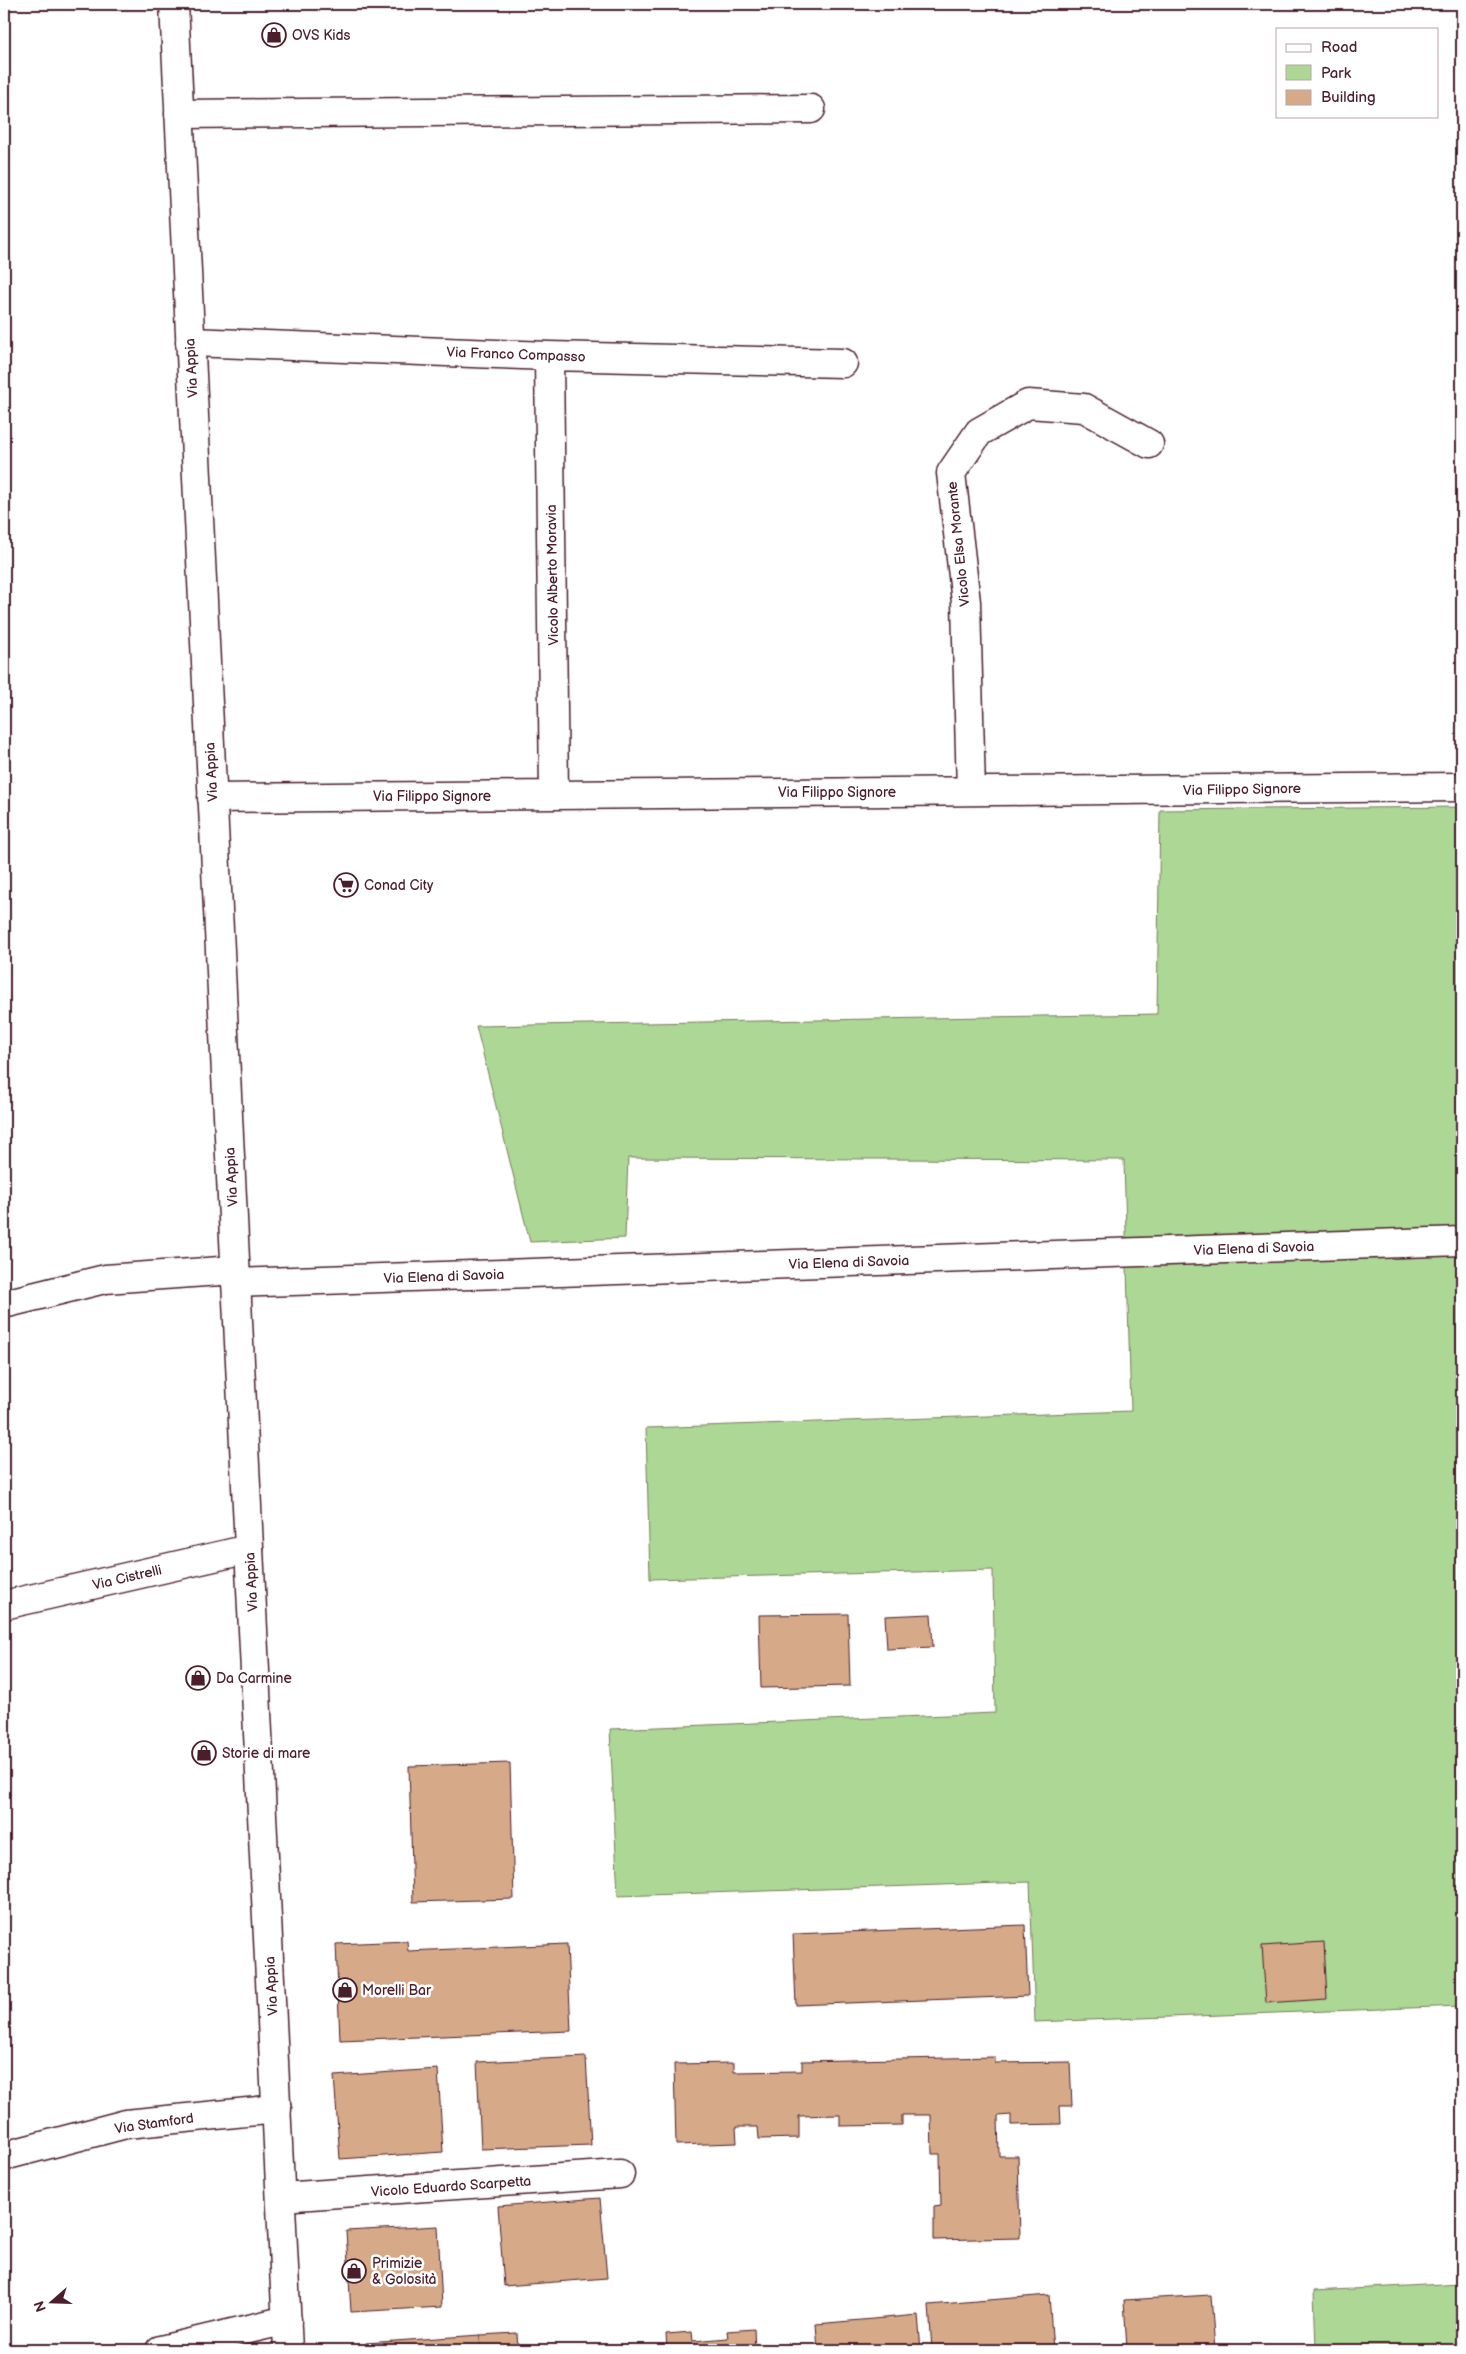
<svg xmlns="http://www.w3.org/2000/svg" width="1466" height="2354" viewBox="0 0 1466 2354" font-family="'Balsamiq Sans',sans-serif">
<rect width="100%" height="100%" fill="#fff"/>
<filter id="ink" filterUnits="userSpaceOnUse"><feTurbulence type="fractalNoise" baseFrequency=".02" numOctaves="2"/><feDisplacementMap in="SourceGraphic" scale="10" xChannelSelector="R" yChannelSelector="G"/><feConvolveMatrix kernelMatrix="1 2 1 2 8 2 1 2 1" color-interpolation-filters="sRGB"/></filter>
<g filter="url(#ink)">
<!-- green -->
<path fill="#acd794" stroke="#7b7b60" d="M1462 807V2006L1035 2022 1030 1882 618 1896 610 1729 995 1713 993 1570 650 1579 646 1428 1131 1411 1124 1160 628 1158 625 1238 530 1242 476 1026 1157 1014 1160 810Z
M1462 2283V2350H1316L1314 2291Z"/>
<!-- building -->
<path fill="#d6a988" stroke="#4a1f2b" d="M848 1614 850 1686 761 1688 759 1615Z
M931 1614 933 1647 887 1649 885 1616Z
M510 1763 514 1899 413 1902 409 1766Z
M1025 1925 1028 1996 796 2005 793 1934Z
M407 1941 408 1951 567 1944 571 2031 340 2040 336 1944Z
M1324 1942 1327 1999 1266 2003 1262 1946Z
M586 2057 591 2145 481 2149 477 2062Z
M995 2057V2063L1070 2062 1072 2106H1060L1061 2124 1011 2125V2115L998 2116 999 2156H1018L1020 2238 934 2240V2207L941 2206 940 2154H932L931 2115H902V2125L840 2126V2115L799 2116V2138L759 2139 758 2127H736L737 2143 676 2145 674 2064 734 2063V2072L802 2071V2061Z
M438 2069 443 2152 340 2159 334 2076Z
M600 2198 607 2278 504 2286 498 2206Z
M438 2226 442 2307 351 2312 346 2231Z
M1049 2295 1053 2350H932L929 2305Z
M1211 2295 1215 2350H1127L1124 2300Z
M918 2315 921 2350H818L816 2324Z
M754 2329 755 2350H667L666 2334 692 2332 693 2341 728 2338 727 2331Z
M517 2333 518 2350H481L480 2335Z
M480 2335 481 2350H367L366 2343Z"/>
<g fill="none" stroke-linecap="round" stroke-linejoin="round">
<!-- street casing -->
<g stroke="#4a1f2b" stroke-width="31">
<path id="street" d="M179 114 811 109
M190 342 549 356 843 363
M549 356 554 795
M971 791 966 602 951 473 979 432 1028 404 1084 408 1149 444
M212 798 1462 787
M236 1283 1462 1241
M4 1304 105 1279 235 1270
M4 1605 249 1549
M4 2156 126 2124 277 2109
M281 2197 620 2174
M160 2350 287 2320"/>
</g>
<!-- secondary casing -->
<g stroke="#4a1f2b" stroke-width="31">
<path id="secondary" d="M174 4 288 2350"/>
</g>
<!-- street -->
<use href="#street" stroke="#fff" stroke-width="28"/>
<!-- secondary -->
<use href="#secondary" stroke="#fff" stroke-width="28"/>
</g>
</g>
<!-- icons -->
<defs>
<g id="shop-ring" transform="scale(1.25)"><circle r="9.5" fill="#fff" stroke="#4a1f2b" stroke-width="1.5"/><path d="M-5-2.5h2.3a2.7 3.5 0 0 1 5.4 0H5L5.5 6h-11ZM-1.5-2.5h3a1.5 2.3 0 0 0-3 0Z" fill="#4a1f2b"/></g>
<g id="supermarket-ring" transform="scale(1.25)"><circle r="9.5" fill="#fff" stroke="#4a1f2b" stroke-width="1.5"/><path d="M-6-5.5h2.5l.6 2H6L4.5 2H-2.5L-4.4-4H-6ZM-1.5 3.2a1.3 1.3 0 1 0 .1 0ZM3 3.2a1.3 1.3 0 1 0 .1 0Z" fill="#4a1f2b"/></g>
</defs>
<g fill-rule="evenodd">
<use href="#shop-ring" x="274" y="35"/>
<use href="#supermarket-ring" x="346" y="885"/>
<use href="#shop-ring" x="198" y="1678"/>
<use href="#shop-ring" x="204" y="1753"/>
<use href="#shop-ring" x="345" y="1990"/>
<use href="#shop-ring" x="354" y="2271"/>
</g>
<g text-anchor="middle" stroke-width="5" stroke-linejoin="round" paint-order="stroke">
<!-- poi labels -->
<g font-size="14" fill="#4a1f2b" stroke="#fff" text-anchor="start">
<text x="292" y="40">OVS Kids</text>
<text x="364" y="890">Conad City</text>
<text x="216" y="1683">Da Carmine</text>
<text x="222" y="1758">Storie di mare</text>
<text x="362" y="1995">Morelli Bar</text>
<text x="372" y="2268">Primizie<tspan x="372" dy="16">&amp; Golosità</tspan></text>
</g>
<!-- street labels -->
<g font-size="14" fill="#4a1f2b" stroke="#fff">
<text transform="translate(516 354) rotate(2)" y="5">Via Franco Compasso</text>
<text transform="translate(191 368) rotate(-93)" y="5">Via Appia</text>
<text transform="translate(958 544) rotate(-96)" y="5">Vicolo Elsa Morante</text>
<text transform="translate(552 575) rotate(-91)" y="5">Vicolo Alberto Moravia</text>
<text transform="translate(211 772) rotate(-93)" y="5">Via Appia</text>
<text transform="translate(1242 789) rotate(-1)" y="5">Via Filippo Signore</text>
<text x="837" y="797">Via Filippo Signore</text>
<text x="432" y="801">Via Filippo Signore</text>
<text transform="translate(231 1177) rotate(-93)" y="5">Via Appia</text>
<text transform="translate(1254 1248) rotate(-2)" y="5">Via Elena di Savoia</text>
<text transform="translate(849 1262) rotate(-2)" y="5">Via Elena di Savoia</text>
<text transform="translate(444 1276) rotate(-2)" y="5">Via Elena di Savoia</text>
<text transform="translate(127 1577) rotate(-13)" y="5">Via Cistrelli</text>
<text transform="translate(251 1582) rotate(-93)" y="5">Via Appia</text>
<text transform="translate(271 1986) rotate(-93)" y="5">Via Appia</text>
<text transform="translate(154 2123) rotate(-8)" y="5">Via Stamford</text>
<text transform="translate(451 2186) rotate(-4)" y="5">Vicolo Eduardo Scarpetta</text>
</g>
</g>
<!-- margin -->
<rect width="1466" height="2354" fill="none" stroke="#fff" stroke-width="20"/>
<rect x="10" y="10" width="1446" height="2334" fill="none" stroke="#4a1f2b" stroke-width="2" filter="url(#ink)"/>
<!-- legend -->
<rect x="1276" y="28" width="162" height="90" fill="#ffffff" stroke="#b7a5aa"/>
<rect x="1286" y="44" width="25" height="8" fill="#ffffff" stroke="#b7a5aa"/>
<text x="1321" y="52" font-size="15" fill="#4a1f2b">Road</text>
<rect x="1286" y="65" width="25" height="15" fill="#acd794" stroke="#b7a5aa"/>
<text x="1321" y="78" font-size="15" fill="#4a1f2b">Park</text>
<rect x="1286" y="90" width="25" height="15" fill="#d6a988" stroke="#b7a5aa"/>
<text x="1321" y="102" font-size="15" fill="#4a1f2b">Building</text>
<!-- north arrow -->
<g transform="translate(52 2302) rotate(250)" stroke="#ffffff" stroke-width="4" paint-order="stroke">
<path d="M0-4L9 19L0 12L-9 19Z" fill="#4a1f2b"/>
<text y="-8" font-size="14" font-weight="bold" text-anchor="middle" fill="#4a1f2b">N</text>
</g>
</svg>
